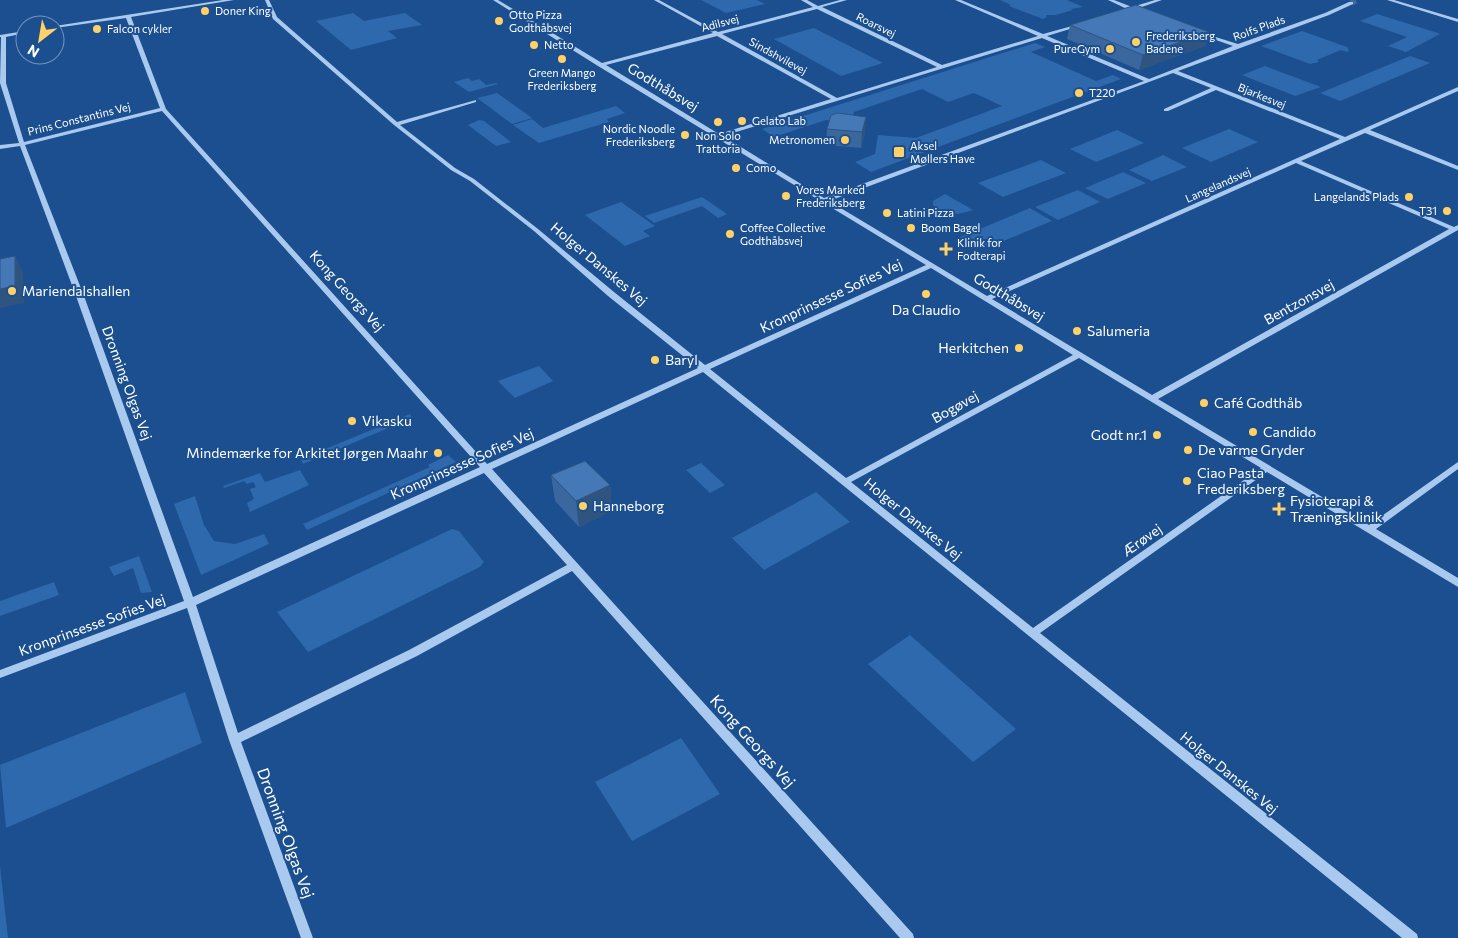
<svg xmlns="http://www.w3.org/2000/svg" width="1458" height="938" viewBox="0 0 1458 938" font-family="Commissioner,sans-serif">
<rect width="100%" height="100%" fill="#1b4f8f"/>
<!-- green -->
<path fill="#2e69ad" d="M701 0H757L765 4 726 13Z
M1000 0H1067L1083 7 1071 9 1073 10 1056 15H1046L1047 17 1043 19 1009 6 1011 5Z
M353 13 364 21 405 13 422 25 388 31 397 38 351 50 316 21Z
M1377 14 1438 33 1440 34 1406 52 1388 46 1407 37 1360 21Z
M814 28 883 63 841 76 774 39Z
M1302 31 1347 47 1349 50 1347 52 1341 50 1317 60 1319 62 1310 64 1261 46Z
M1035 43 1045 47 1031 52 1096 81 1113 75 1121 79 871 172 855 162 875 154 878 135 916 138 1002 106 974 93 948 102 922 89 854 112 851 123 826 120 774 137 762 129Z
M1410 56 1430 63 1340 101 1320 93Z
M1265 66 1321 87 1295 96 1242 75Z
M468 78 472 81 479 79 486 85 496 83 498 84 469 92 454 82Z
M497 93 532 118 512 124 477 98Z
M616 106 625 113 607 119 609 122 539 143 513 125 532 119 543 128Z
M479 120 484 121 511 142 496 146 468 125Z
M1229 129 1258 142 1211 162 1182 148Z
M1117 130 1144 143 1096 162 1070 149Z
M1163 155 1187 167 1152 181 1129 170Z
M1041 160 1066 173 1003 197 978 183Z
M1123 172 1146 183 1108 199 1085 188Z
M1078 190 1100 202 1058 220 1035 207Z
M945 194 973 210C959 215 943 217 933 205V201Z
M702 197 727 214 718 218 702 206 654 223 645 216Z
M621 202 655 226 643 231 650 236 625 246 585 215Z
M1030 208 1052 221 984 249H975L958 238Z
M539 366 553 381 515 398 498 381Z
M410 414 412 418 303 464 301 459Z
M448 455 456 462 307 530 303 524 430 467 428 465Z
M701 463 725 485 710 493 686 470Z
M300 470 309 485 250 512 247 503 254 499 250 489 256 487 253 482 247 484 244 481 224 488 223 486 260 473 265 482Z
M816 492 850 522 764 570 732 538Z
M195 496 204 525 214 541 235 544 264 534 269 544 201 575 174 504Z
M452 529 459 531 484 562 480 567 308 652 277 612Z
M139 556 152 592 141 593 133 568 114 576 109 567Z
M54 582 59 595 0 616V601Z
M910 635 1016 729 973 762 868 664Z
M185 692 202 743 6 828 0 765Z
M681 738 720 794 632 841 595 782Z
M0 866 8 938H0Z"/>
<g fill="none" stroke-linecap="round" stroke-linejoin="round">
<!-- minor-tunnel -->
<path stroke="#3d69a0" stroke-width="5.5" stroke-dasharray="5.5 2.5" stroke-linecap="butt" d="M1351 3 1358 0"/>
<!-- minor -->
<path fill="#a9c9ee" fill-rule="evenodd" d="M223 0H234L131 17 166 109 487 464 698 368 608 296 534 231 470 181 451 170 394 125 273 19 265 0H269L277 17 397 122 476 100V102L400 125 455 168 474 179 538 229 614 292 705 365 926 265 598 66 493 0H498L602 63 713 33 654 0H659L718 32 813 7 801 0H807L818 6 840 0H847L822 7 942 65 1038 36 955 0H961L1043 34 1083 23V25L1047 36 1149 79 1233 46 1196 33V31L1238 44 1325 13 1349 2H1353V4L1329 15 1178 71 1345 137 1458 87V91L1370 130 1458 166V170L1365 133 1301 161 1454 227 1458 225V230L1158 399 1369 525 1458 462V469L1376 529 1458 578V587L1267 472 1040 633 1417 934 1418 938H1402L703 372 492 469 913 934 914 938H900L572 571 417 656 241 742 313 938H301L229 740 187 608 0 678V670L184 601 76 296 20 146 0 149V145L19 143 0 83 1 37H0V35L25 31V33L6 37V83L24 142 160 108 126 18 55 28V26ZM817 9 937 67 837 98 722 34ZM717 36 831 99 719 134 606 65ZM1042 38 1144 81 824 198 723 136ZM1173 73 1211 88 1164 109V111H1168L1216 90 1340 139 987 296 829 201ZM162 111 480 467 193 597 84 296 25 145ZM1296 163 1449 229 1152 395 992 299ZM931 268 1073 355 846 478 710 369ZM1079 358 1261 468 1033 628 851 482ZM484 473 567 565 409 650 238 733 196 605Z
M1108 0H1114L1132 7 1155 0H1162L1136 9 1134 11H1127V9Z
M1387 0H1394L1458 19V22Z"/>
</g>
<!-- wall -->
<path fill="#3a679d" d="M1070 25 1209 32 1205 46 1139 70 1067 39Z
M827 129 865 132 861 148 826 145Z
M551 475 610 485 612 511 579 527 555 501Z"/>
<!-- shaded-wall -->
<path fill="#305480" d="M1209 32 1205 46 1139 70 1143 55Z
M866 117 865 132 861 148 862 132Z
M15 256 23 273 24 303 0 308V289Z
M610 485 612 511 579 527 576 501Z"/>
<!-- building -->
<path fill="#4478b7" stroke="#305480" d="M1136 5 1209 32 1143 55 1070 25Z
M838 113 866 117 862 132 827 129 831 115Z
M15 256V286L0 289V259Z
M585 461 610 485 576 501 551 475Z"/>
<!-- markers -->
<g fill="#ffd166" stroke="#1b4f8f" stroke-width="2">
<circle cx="205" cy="11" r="5"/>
<circle cx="499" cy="21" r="5"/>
<circle cx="97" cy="29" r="5"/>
<circle cx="1136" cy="42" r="5"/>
<circle cx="534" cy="45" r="5"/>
<circle cx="1110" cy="49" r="5"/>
<circle cx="562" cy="59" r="5"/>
<circle cx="1079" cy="93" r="5"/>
<circle cx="742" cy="121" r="5"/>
<circle cx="718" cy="122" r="5"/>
<circle cx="685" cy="135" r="5"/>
<circle cx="845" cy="140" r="5"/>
<rect x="893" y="146" width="12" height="12" rx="2.5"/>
<circle cx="736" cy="168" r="5"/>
<circle cx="786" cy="196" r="5"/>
<circle cx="1409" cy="197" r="5"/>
<circle cx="1447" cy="211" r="5"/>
<circle cx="887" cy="213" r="5"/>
<circle cx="911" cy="228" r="5"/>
<circle cx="730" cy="234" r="5"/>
<path d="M943.5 241.5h5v5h5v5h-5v5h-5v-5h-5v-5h5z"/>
<circle cx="12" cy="291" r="5"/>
<circle cx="926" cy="294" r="5"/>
<circle cx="1077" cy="331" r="5"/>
<circle cx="1019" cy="348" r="5"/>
<circle cx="655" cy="360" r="5"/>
<circle cx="1204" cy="403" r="5"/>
<circle cx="352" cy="421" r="5"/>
<circle cx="1253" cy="432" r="5"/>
<circle cx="1157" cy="435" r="5"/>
<circle cx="1188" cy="450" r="5"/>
<circle cx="438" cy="453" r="5"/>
<circle cx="1187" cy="481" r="5"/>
<circle cx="583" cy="506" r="5"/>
<path d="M1276.5 501.5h5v5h5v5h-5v5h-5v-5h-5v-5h5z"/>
</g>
<g text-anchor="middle" stroke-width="4" stroke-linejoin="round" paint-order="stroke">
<!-- far-poi labels -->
<g font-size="11" fill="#fff" stroke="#1b4f8f" text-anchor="start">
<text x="215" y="15">Doner King</text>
<text x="509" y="19">Otto Pizza<tspan x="509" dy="13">Godthåbsvej</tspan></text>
<text x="107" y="33">Falcon cykler</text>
<text x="1146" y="40">Frederiksberg<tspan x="1146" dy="13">Badene</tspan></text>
<text x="544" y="49">Netto</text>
<text x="1100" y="53" text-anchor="end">PureGym</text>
<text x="562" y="77" text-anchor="middle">Green Mango<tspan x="562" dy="13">Frederiksberg</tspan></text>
<text x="1089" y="97">T220</text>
<text x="752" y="125">Gelato Lab</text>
<text x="675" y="133" text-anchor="end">Nordic Noodle<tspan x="675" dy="13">Frederiksberg</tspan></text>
<text x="718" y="140" text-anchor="middle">Non Solo<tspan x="718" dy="13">Trattoria</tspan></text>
<text x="835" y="144" text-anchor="end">Metronomen</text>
<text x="910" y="150">Aksel<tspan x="910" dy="13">Møllers Have</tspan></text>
<text x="746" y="172">Como</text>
<text x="796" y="194">Vores Marked<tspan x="796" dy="13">Frederiksberg</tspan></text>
<text x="1399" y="201" text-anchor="end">Langelands Plads</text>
<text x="1437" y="215" text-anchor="end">T31</text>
<text x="897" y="217">Latini Pizza</text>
<text x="740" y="232">Coffee Collective<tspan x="740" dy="13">Godthåbsvej</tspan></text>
<text x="921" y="232">Boom Bagel</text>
<text x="957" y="247">Klinik for<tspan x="957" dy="13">Fodterapi</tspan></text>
</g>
<!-- far-street labels -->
<g font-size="11" fill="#fff" stroke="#1b4f8f">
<text transform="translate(720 23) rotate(-15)" y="4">Adilsvej</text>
<text transform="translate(876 25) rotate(26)" y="4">Roarsvej</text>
<text transform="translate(1259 28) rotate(-20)" y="4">Rolfs Plads</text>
<text transform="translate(778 56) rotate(29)" y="4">Sindshvilevej</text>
<text transform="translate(1262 96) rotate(22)" y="4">Bjarkesvej</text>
<text transform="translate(79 119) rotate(-14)" y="4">Prins Constantins Vej</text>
<text transform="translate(1218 185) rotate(-24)" y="4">Langelandsvej</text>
</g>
<!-- street labels -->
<g font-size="14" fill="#fff" stroke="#1b4f8f">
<text transform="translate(663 87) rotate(31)" y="5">Godthåbsvej</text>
<text transform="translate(599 264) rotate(40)" y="5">Holger Danskes Vej</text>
<text transform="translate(347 291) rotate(48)" y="5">Kong Georgs Vej</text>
<text transform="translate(831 296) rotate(-25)" y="5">Kronprinsesse Sofies Vej</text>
<text transform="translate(1009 297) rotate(31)" y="5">Godthåbsvej</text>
<text transform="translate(1299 302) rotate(-29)" y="5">Bentzonsvej</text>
<text transform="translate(127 383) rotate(70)" y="5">Dronning Olgas Vej</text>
<text transform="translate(955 407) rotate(-29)" y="5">Bogøvej</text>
<text transform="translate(462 464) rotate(-24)" y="5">Kronprinsesse Sofies Vej</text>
<text transform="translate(913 519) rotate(39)" y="5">Holger Danskes Vej</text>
<text transform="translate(1142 540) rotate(-35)" y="5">Ærøvej</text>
<text transform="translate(92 625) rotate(-20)" y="5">Kronprinsesse Sofies Vej</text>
<text transform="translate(1229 773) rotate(39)" y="5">Holger Danskes Vej</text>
</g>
<!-- poi labels -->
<g font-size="14" fill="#fff" stroke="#1b4f8f" text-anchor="start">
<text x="22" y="296">Mariendalshallen</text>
<text x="926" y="315" text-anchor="middle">Da Claudio</text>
<text x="1087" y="336">Salumeria</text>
<text x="1009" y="353" text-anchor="end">Herkitchen</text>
<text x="665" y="365">Baryl</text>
<text x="1214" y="408">Café Godthåb</text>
<text x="362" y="426">Vikasku</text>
<text x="1263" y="437">Candido</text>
<text x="1147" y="440" text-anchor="end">Godt nr.1</text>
<text x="1198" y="455">De varme Gryder</text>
<text x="428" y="458" text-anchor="end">Mindemærke for Arkitet Jørgen Maahr</text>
<text x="1197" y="478">Ciao Pasta<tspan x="1197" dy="16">Frederiksberg</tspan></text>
<text x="1290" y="506">Fysioterapi &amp;<tspan x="1290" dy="16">Træningsklinik</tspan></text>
<text x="593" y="511">Hanneborg</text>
</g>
<!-- near-street labels -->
<g font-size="16" fill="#fff" stroke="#1b4f8f">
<text transform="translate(753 741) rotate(48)" y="6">Kong Georgs Vej</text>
<text transform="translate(286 833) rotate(70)" y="6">Dronning Olgas Vej</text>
</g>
</g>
<!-- north arrow -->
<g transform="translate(40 40) rotate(211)"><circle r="24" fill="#1b4f8f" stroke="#7695bc"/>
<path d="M0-4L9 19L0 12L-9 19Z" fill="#ffd166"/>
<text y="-8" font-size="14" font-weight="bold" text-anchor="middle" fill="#ffffff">N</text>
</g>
</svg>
